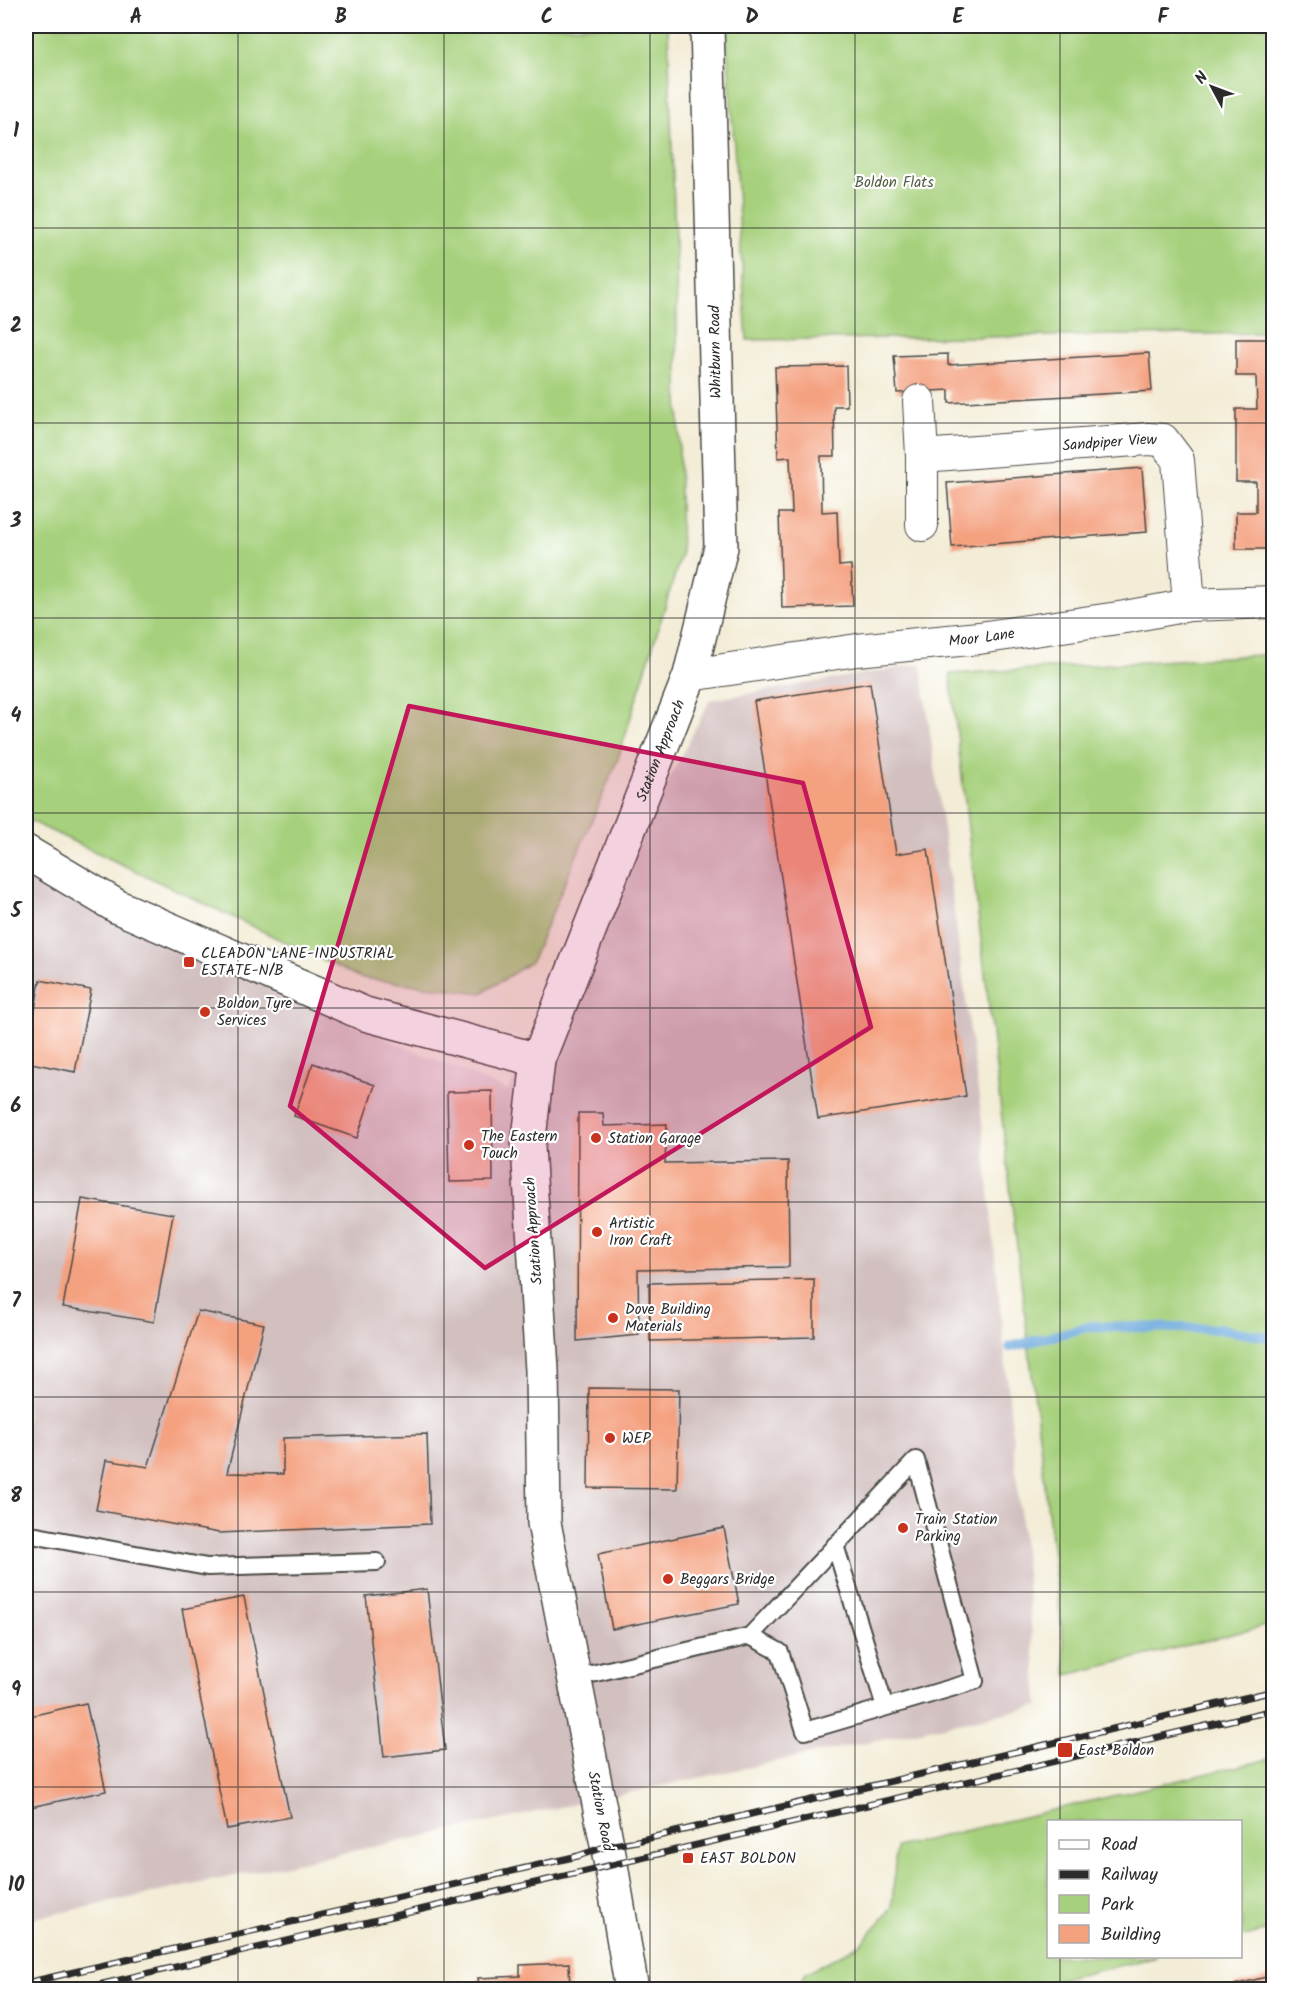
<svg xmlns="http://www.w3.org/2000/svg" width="1299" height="2015" viewBox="0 0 1299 2015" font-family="Kalam,sans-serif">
<rect width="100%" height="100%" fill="#fff"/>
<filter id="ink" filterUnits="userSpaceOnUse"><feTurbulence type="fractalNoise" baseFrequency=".0167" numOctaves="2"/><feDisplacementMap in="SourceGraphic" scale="12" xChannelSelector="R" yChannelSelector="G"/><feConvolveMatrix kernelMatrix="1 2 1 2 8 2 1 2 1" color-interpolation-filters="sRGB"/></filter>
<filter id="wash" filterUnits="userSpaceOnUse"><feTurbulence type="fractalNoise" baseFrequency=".008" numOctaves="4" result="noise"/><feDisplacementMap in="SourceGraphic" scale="24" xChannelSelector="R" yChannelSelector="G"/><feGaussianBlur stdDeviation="1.35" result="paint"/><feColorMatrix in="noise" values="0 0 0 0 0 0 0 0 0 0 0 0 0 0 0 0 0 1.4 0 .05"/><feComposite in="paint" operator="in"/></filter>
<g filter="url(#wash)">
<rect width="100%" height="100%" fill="#f3ecd6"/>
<!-- industrial -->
<path fill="#d2bfbf" d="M921 664 982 1121 1039 1706 26 1920V868L110 919 508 1091 710 700Z"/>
<!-- green -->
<path fill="#a6d07c" stroke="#687e54" stroke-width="1.5" d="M26 26H668L676 268 681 555 618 759 531 962 482 993 361 978 26 819Z
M726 26H1273V333L747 340Z
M1273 654V1624L1067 1675 950 674Z
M1273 1758V1929L1241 1937 1240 1822H1048V1956L1157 1957 1062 1979 1047 1989H797L805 1973 860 1945 892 1908 896 1847Z"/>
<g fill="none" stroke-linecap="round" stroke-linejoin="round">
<!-- stream -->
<path stroke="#6ca9dd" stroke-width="10" d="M1010 1347 1091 1326 1219 1329 1274 1338"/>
</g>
<g id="blocks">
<!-- building -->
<path fill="#f4a180" d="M1236 339H1274V549H1236V512H1256V482H1236V409H1257L1256 376H1236Z
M1149 353 1152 391 949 403V390L897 393 894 356 948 354V365Z
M846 366 847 406H834L835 456H821L822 512 837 511 839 566 851 565 853 606 782 608 779 513H792L790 457 778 458 775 367Z
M1142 468 1147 532 952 547 947 483Z
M870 683 896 854 928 849 966 1096 818 1119 754 701Z
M40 980 91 990 75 1072 26 1062Z
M313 1063 375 1085 357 1138 294 1116Z
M492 1091 493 1181 449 1182 447 1092Z
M578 1113H603L604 1126 667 1124 665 1163 788 1161 789 1267 638 1270 639 1335 577 1341Z
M82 1199 173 1214 154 1322 63 1307Z
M814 1279V1337L650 1341 649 1283Z
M198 1311 264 1324 227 1473 283 1474V1438L427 1434 430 1524 219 1533 96 1510 106 1460 148 1467Z
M589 1388 679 1389 677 1489 588 1488Z
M724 1528 739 1604 612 1629 598 1554Z
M427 1589 445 1750 384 1757 366 1596Z
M244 1597 290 1817 227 1829 182 1609Z
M86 1703 106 1791 26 1808V1717Z
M569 1963 570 1990H462V1988L479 1987 478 1978 520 1976V1965Z
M1274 1975V1990H1236L1234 1985Z"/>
</g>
</g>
<g filter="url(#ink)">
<use href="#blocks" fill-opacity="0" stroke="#494845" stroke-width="1.5"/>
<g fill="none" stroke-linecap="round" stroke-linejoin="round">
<!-- lane casing -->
<g stroke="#494845" stroke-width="20">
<path id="lane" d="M26 1534 207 1567 377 1562
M835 1545 885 1707
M575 1678 750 1636 916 1460 975 1681 805 1731 780 1652 750 1636"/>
</g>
<!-- street casing -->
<g stroke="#494845" stroke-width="34">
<g id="street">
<path d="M919 401 922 456V525"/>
<path id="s1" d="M922 456 1148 439 1163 440 1178 460 1189 605"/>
<path id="s2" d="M690 675 857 650 979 638 1125 617 1189 605 1274 602"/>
</g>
</g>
<!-- secondary casing -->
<g stroke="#494845" stroke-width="36">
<g id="secondary">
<path d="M26 852 118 907 365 1014 538 1060"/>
<path id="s3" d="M632 1990 611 1865 544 1523 542 1370 528 1147 538 1060 690 675 721 547 707 26"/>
</g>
</g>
<!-- lane -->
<use href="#lane" stroke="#fff" stroke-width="16"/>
<!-- street -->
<use href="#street" stroke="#fff" stroke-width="32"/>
<!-- secondary -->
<use href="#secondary" stroke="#fff" stroke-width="33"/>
<!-- rail casing -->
<g stroke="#2b2b2b" stroke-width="7">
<path id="rail" d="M26 1983 578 1856 607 1846 637 1841 1274 1691
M77 1990 1274 1710"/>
</g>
<!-- rail -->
<use href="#rail" stroke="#fff" stroke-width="4.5" stroke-dasharray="14" stroke-linecap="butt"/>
</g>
</g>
<!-- marked area -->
<path fill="#c2185b" fill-opacity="0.2" stroke="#c2185b" stroke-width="4.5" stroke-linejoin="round" d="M409 706 803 783 871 1027 485 1268 290 1106Z"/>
<!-- grid -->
<path fill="none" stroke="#2b2b2b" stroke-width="1.5" stroke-opacity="0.55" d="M238 26V1990M444 26V1990M650 26V1990M855 26V1990M1060 26V1822M26 228H1274M26 423H1274M26 618H1274M26 813H1274M26 1008H1274M26 1202H1274M26 1397H1274M26 1592H1274M26 1787H1274M1060 1956V1990"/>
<!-- markers -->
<g fill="#c8321e" stroke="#fff" stroke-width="2">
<rect x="183" y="956" width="12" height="12" rx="3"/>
<circle cx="205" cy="1012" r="6"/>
<circle cx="596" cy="1138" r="6"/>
<circle cx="469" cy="1145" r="6"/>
<circle cx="597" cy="1232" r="6"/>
<circle cx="613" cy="1318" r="6"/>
<circle cx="610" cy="1438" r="6"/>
<circle cx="903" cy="1528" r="6"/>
<circle cx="668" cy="1579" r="6"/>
<rect x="1057" y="1742" width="16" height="16" rx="3"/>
<rect x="682" y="1852" width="12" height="12" rx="3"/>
</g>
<g text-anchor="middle" stroke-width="4.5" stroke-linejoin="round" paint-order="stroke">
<!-- park labels -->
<g font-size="15" fill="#505d43" stroke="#fff">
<text x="894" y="187">Boldon Flats</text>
</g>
<!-- street labels -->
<g font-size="15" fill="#2b2b2b" stroke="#fff">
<text transform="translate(715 352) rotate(-91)" y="5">Whitburn Road</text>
<text dy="5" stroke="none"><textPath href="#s1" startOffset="188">Sandpiper View</textPath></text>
<text dy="5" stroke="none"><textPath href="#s2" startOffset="294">Moor Lane</textPath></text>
<text dy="5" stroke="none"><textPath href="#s3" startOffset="1272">Station Approach</textPath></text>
<text transform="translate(533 1231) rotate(-94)" y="5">Station Approach</text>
<text transform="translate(601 1811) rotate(79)" y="5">Station Road</text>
</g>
<!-- poi labels -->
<g font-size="15" fill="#2b2b2b" stroke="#fff" text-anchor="start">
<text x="201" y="958">CLEADON LANE-INDUSTRIAL<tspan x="201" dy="17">ESTATE-N/B</tspan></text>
<text x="217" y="1008">Boldon Tyre<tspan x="217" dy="17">Services</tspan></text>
<text x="481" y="1141">The Eastern<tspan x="481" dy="17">Touch</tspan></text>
<text x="608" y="1143">Station Garage</text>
<text x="609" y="1228">Artistic<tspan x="609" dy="17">Iron Craft</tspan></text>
<text x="625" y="1314">Dove Building<tspan x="625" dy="17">Materials</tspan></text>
<text x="622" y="1443">WEP</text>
<text x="915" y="1524">Train Station<tspan x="915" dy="17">Parking</tspan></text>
<text x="680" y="1584">Beggars Bridge</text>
<text x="1078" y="1755">East Boldon</text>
<text x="700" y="1863">EAST BOLDON</text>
</g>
</g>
<!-- margin -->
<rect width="1299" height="2015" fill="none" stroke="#fff" stroke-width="66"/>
<!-- legend -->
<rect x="1047" y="1820" width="195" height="138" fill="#ffffff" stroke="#aaaaaa" stroke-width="1.5"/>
<rect x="1059" y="1840" width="30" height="9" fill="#ffffff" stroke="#aaaaaa" stroke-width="1.5"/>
<text x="1101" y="1850" font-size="18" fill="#2b2b2b">Road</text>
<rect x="1059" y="1870" width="30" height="9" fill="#2b2b2b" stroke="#aaaaaa" stroke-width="1.5"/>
<text x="1101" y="1880" font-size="18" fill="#2b2b2b">Railway</text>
<rect x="1059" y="1895" width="30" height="18" fill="#a6d07c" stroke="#aaaaaa" stroke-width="1.5"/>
<text x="1101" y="1910" font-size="18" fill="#2b2b2b">Park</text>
<rect x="1059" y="1925" width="30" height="18" fill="#f4a180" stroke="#aaaaaa" stroke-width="1.5"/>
<text x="1101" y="1940" font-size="18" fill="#2b2b2b">Building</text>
<!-- north arrow -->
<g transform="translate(1212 87) rotate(311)" stroke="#ffffff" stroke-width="4.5" paint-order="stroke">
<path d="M0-4.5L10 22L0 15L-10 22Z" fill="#2b2b2b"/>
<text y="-9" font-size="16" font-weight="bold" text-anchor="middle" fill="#2b2b2b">N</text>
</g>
<rect x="33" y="33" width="1233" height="1949" fill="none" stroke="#2b2b2b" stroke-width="2"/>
<g font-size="20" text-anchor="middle" font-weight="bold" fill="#2b2b2b">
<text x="136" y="23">A</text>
<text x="341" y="23">B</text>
<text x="547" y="23">C</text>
<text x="752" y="23">D</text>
<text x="958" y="23">E</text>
<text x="1163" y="23">F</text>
<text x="16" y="137">1</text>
<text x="16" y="332">2</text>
<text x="16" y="527">3</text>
<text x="16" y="722">4</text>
<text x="16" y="917">5</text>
<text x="16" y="1112">6</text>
<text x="16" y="1307">7</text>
<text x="16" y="1502">8</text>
<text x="16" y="1696">9</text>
<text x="16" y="1891">10</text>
</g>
</svg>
